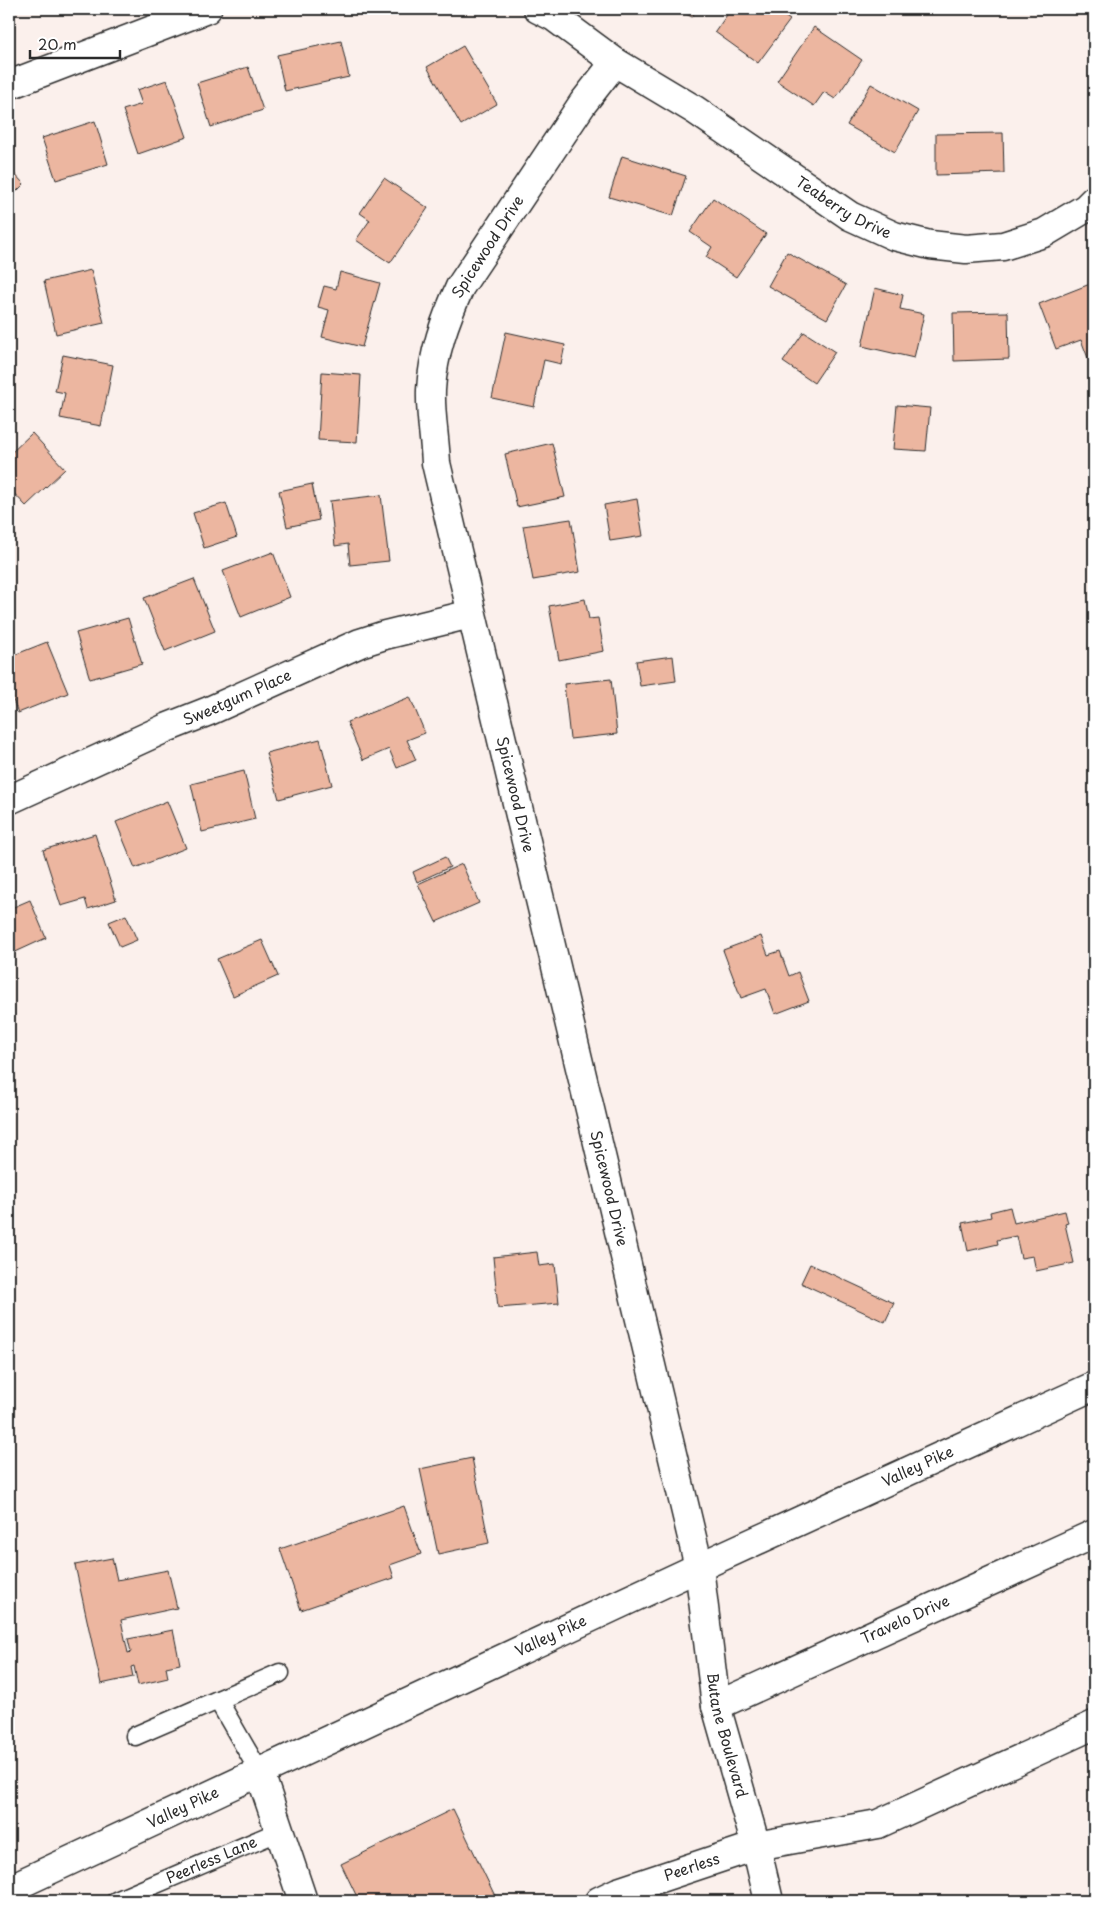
<svg xmlns="http://www.w3.org/2000/svg" width="1103" height="1910" viewBox="0 0 1103 1910" font-family="'Playpen Sans',sans-serif">
<rect width="100%" height="100%" fill="#fbf0ec"/>
<filter id="ink" filterUnits="userSpaceOnUse"><feTurbulence type="fractalNoise" baseFrequency=".02" numOctaves="2"/><feDisplacementMap in="SourceGraphic" scale="10" xChannelSelector="R" yChannelSelector="G"/><feConvolveMatrix kernelMatrix="1 2 1 2 8 2 1 2 1" color-interpolation-filters="sRGB"/></filter>
<g filter="url(#ink)">
<!-- building -->
<path fill="#ecb6a0" stroke="#2b2b2b" d="M676 9H697L692 17Z
M731 9H774L790 20 758 63 715 32Z
M814 27 862 60 835 99 824 92 814 106 777 81Z
M341 41 349 77 285 91 277 55Z
M463 46 497 104 461 125 427 67Z
M248 67 263 110 211 127 197 83Z
M167 80 187 137 138 154 123 110 142 104 137 90Z
M871 84 918 111 895 152 847 125Z
M95 121 108 164 56 180 42 138Z
M1003 133 1004 173 936 175V134Z
M622 156 686 176 673 216 609 197Z
M9 168 24 184 9 199Z
M384 178 428 208 390 263 356 240 370 220 360 213Z
M713 198 766 234 736 277 706 257 712 247 690 232Z
M787 252 846 285 827 319 768 286Z
M91 270 104 323 56 334 44 281Z
M340 272 380 283 362 347 322 337 329 310 318 307 324 286 336 289Z
M1090 284 1094 296V356L1088 358 1081 340 1056 349 1039 304Z
M875 288 903 295 900 309 924 314 914 358 862 346Z
M1008 312 1009 359 954 361 953 313Z
M506 332 565 345 561 364 544 360 534 407 492 398Z
M804 332 835 352 814 383 783 362Z
M63 355 113 365 101 426 60 418 65 393 55 391Z
M322 372 361 375 357 442 318 440Z
M897 405 930 408 926 451 893 449Z
M32 433 65 469 26 506 9 488V455Z
M552 443 565 497 517 507 505 454Z
M312 484 319 520 287 527 279 491Z
M381 495 389 561 350 565 348 544 335 546 330 501Z
M637 499 643 536 610 541 604 505Z
M226 503 237 537 204 548 193 513Z
M571 519 580 572 533 580 523 526Z
M273 552 290 597 241 617 223 571Z
M194 579 215 631 165 651 144 598Z
M585 599 589 619 598 618 604 651 559 660 549 606Z
M128 618 142 664 90 679 76 633Z
M47 642 68 693 18 713 9 690V657Z
M673 656 676 681 640 686 636 661Z
M611 679 617 734 570 739 564 684Z
M410 697 425 733 407 740 416 760 397 768 389 749 363 760 347 722Z
M320 739 332 785 279 799 266 753Z
M244 771 255 819 202 832 191 784Z
M167 801 186 848 135 868 116 822Z
M95 834 116 900 88 909 85 899 61 906 43 850Z
M445 857 450 867 417 882 413 872Z
M462 864 479 903 436 922 418 884Z
M30 900 46 938 9 955V909Z
M126 915 137 940 120 947 109 922Z
M761 936 768 955 780 951 789 976 798 972 809 1001 775 1014 766 989 741 998 723 950Z
M262 940 278 976 233 996 217 959Z
M1094 1100V1122L1089 1102Z
M1010 1207 1014 1223 1065 1211 1068 1223 1065 1224 1074 1263 1036 1271 1033 1256 1021 1258 1016 1236 997 1240 998 1244 968 1251 962 1223 991 1217 990 1212Z
M537 1252 539 1266 555 1264 559 1303 498 1308 493 1257Z
M810 1264 894 1303 885 1322 801 1283Z
M472 1458 489 1543 438 1554 420 1469Z
M404 1506 421 1554 390 1565 394 1578 301 1610 280 1549Z
M112 1558 117 1580 168 1570 177 1608 121 1620 128 1653 131 1652 128 1639 173 1630 180 1664 166 1667 168 1678 138 1685 134 1666 131 1667 133 1677 101 1684 75 1565Z
M453 1809 495 1896 484 1901H359L341 1864Z"/>
<g fill="none" stroke-linecap="round" stroke-linejoin="round">
<!-- service casing -->
<g stroke="#2b2b2b" stroke-width="21">
<g id="service">
<path d="M218 1700 260 1773"/>
<path d="M135 1736 280 1673"/>
<path id="s1" d="M116 1901 280 1831"/>
</g>
</g>
<!-- minor casing -->
<g stroke="#2b2b2b" stroke-width="31">
<g id="minor">
<path id="s2" d="M538 9 554 17 615 62 695 110 850 216 894 236 930 245 966 249 1003 246 1044 233 1086 208 1094 200"/>
<path id="s3" d="M615 62 583 103 460 287C445 320 433 353 431 390 430 414 435 439 436 463L699 1567 716 1706 756 1846 769 1901"/>
<path d="M9 85 207 9"/>
<path id="s4" d="M9 800 166 728 209 711 360 643 385 635 471 614"/>
<path id="s5" d="M716 1706 1094 1534"/>
<path d="M260 1773 303 1901"/>
<path id="s6" d="M599 1901 618 1892 756 1846 878 1824 1094 1725"/>
</g>
</g>
<!-- tertiary casing -->
<g stroke="#2b2b2b" stroke-width="31">
<g id="tertiary">
<path id="s7" d="M9 1889 699 1567 1094 1386"/>
</g>
</g>
<!-- service -->
<use href="#service" stroke="#fff" stroke-width="18"/>
<!-- minor -->
<use href="#minor" stroke="#fff" stroke-width="28"/>
<!-- tertiary -->
<use href="#tertiary" stroke="#fff" stroke-width="28"/>
</g>
</g>
<g text-anchor="middle" stroke-width="4.5" stroke-linejoin="round" paint-order="stroke">
<!-- street labels -->
<g font-size="15" fill="#2b2b2b" stroke="#fff">
<text dy="5" stroke="none"><textPath href="#s2" startOffset="365">Teaberry Drive</textPath></text>
<text transform="translate(488 247) rotate(-57)" y="5">Spicewood Drive</text>
<text dy="5" stroke="none"><textPath href="#s4" startOffset="250">Sweetgum Place</textPath></text>
<text dy="5" stroke="none"><textPath href="#s3" startOffset="795">Spicewood Drive</textPath></text>
<text dy="5" stroke="none"><textPath href="#s3" startOffset="1200">Spicewood Drive</textPath></text>
<text dy="5" stroke="none"><textPath href="#s7" startOffset="1002">Valley Pike</textPath></text>
<text dy="5" stroke="none"><textPath href="#s5" startOffset="208">Travelo Drive</textPath></text>
<text dy="5" stroke="none"><textPath href="#s7" startOffset="598">Valley Pike</textPath></text>
<text dy="5" stroke="none"><textPath href="#s3" startOffset="1760">Butane Boulevard</textPath></text>
<text dy="5" stroke="none"><textPath href="#s7" startOffset="192">Valley Pike</textPath></text>
<text dy="5" stroke="none"><textPath href="#s1" startOffset="104">Peerless Lane</textPath></text>
<text dy="5" stroke="none"><textPath href="#s6" startOffset="99">Peerless</textPath></text>
</g>
</g>
<!-- margin -->
<rect width="1103" height="1910" fill="none" stroke="#fff" stroke-width="30"/>
<rect x="15" y="15" width="1073" height="1880" fill="none" stroke="#2b2b2b" stroke-width="2" filter="url(#ink)"/>
<!-- scale -->
<path d="M30 50v8h90v-8" fill="none" stroke="#2b2b2b" stroke-width="2.5"/>
<text x="38" y="50" font-size="15" fill="#2b2b2b" stroke="#ffffff" stroke-width="4" paint-order="stroke">20 m</text>
</svg>
